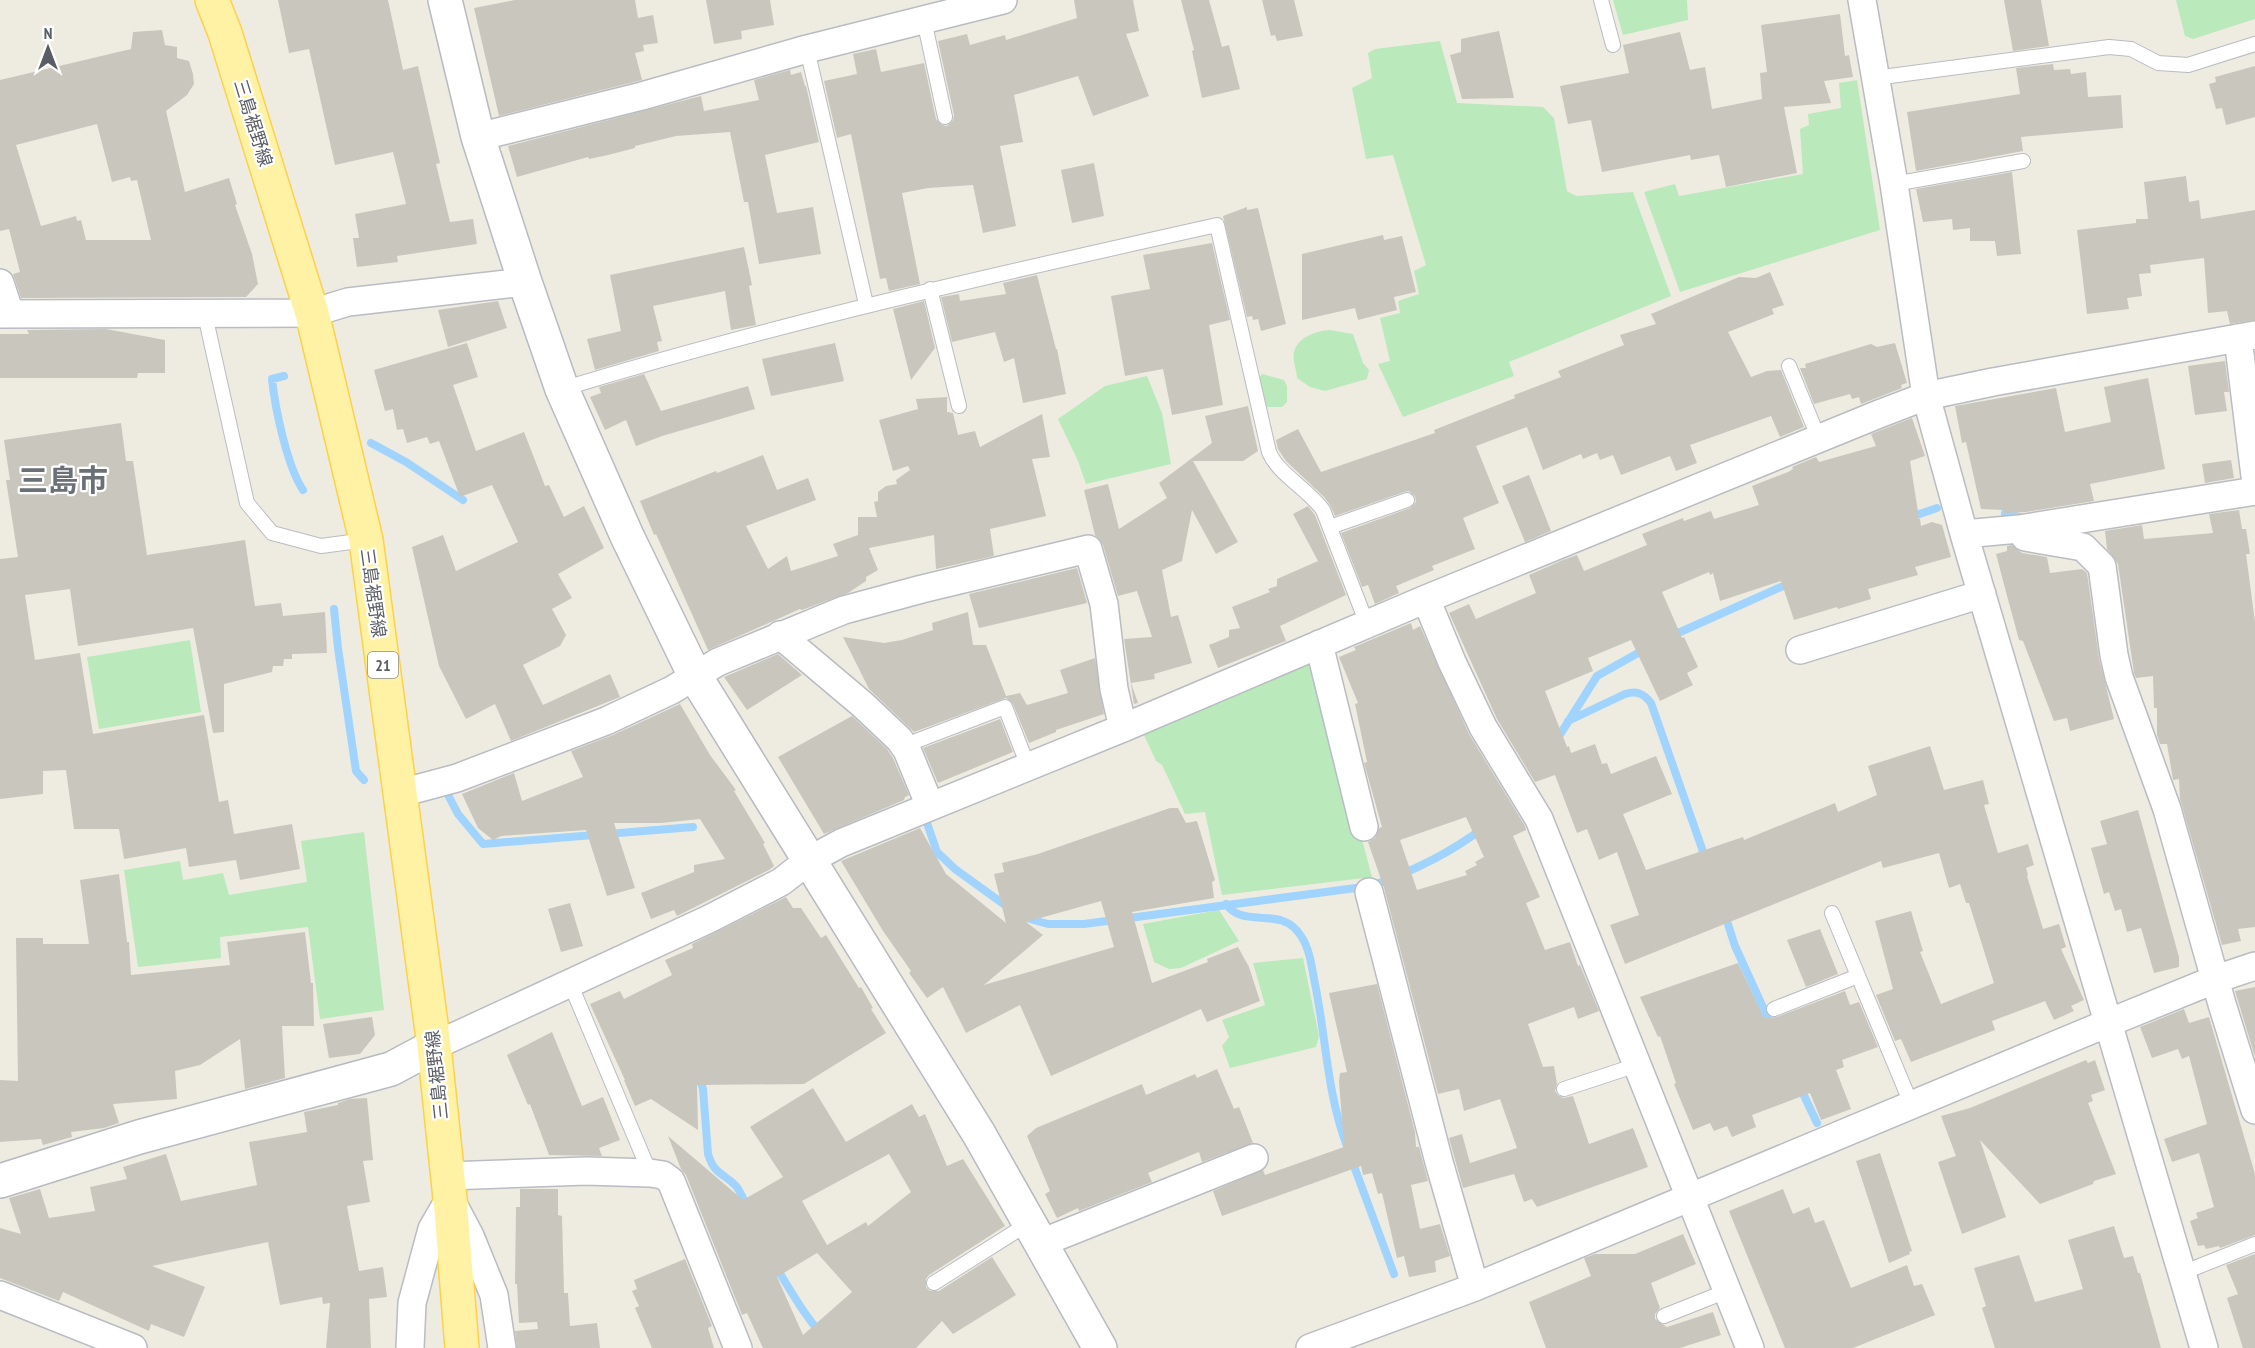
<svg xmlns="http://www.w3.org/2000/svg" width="2255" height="1348" viewBox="0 0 2255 1348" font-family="'PT Sans Narrow','Noto Sans JP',sans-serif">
<rect width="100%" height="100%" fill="#eeece1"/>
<!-- green -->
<path fill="#bae9bb" d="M1613 0H1687L1688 20 1623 35Z
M2176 0H2255V19L2193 39 2185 36Z
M1440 41 1457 103 1543 107 1554 118 1567 191 1576 196 1633 192 1671 296 1509 362 1514 376 1403 417 1378 364 1390 361 1380 318 1400 313 1398 301 1419 294 1414 271 1426 265 1393 155 1366 159 1352 88 1372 78 1368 53 1375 49Z
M1857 80 1880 230 1680 292 1644 192 1675 184 1679 196 1803 174 1800 129 1809 125 1808 114 1841 108 1839 83Z
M1330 330 1353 334 1363 363 1369 370 1367 379 1325 391 1310 387 1297 378C1297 370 1292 360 1294 353 1297 337 1316 331 1330 330Z
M1262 374 1284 380 1287 386V402L1282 407H1268L1261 402 1256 382Z
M1147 376 1162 413 1171 464 1086 484 1078 461 1058 419 1105 386Z
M190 640 201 712 99 729 87 657Z
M1309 664 1317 671 1372 877 1222 895 1205 812 1185 814 1162 765 1156 761 1144 735 1151 728Z
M364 832 384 1010 320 1019 308 927 220 937 221 958 138 967 124 870 180 861 183 880 223 873 229 895 307 882 301 841Z
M1219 910 1239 941 1181 968 1169 969 1154 962 1143 924Z
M1303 958 1319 1036 1316 1047 1230 1068 1222 1046 1229 1037 1222 1020 1265 1005 1253 963Z"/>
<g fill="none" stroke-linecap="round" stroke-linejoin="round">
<!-- stream -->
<path stroke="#a0d4ff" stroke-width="8" d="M284 376 272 379C275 408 287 466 303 490
M371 443 406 462 463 500
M2005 513 2024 518
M1908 518 1937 508
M334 609 338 648 356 771 364 780
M1669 637 1792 582
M1568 721 1625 694C1637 690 1644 694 1651 703L1706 860
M1556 741 1597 676 1647 648
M448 795 458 814 483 844 693 827
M927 823 937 852 955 869 1009 908
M1226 904C1244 930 1281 904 1301 936 1310 949 1312 969 1315 984 1326 1037 1327 1094 1347 1146
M1725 915 1735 946 1772 1027
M1023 917 1048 924H1084L1371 886C1411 872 1449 854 1483 828
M698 1074 703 1089 708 1154C715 1176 723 1172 736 1186 741 1192 744 1201 748 1208
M1799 1085 1817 1123
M1351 1158 1394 1274
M775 1265C792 1293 810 1326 835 1348"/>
</g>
<!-- building -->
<path fill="#c9c6be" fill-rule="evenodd" d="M278 0H388L403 70 418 66 440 163 436 164 450 222 473 219 477 244 397 256 398 262 357 267 353 238H359L355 214 406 204 393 152 335 165 309 49 289 53Z
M515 0H635L638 18 653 15 658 43 643 45 644 51 635 53 642 80 499 116 474 8Z
M706 0H770L774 25 741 31 742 39 714 44Z
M1074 0H1133L1139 31 1126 34 1149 96 1093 116 1078 76 1014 95 1023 142 1000 146 1016 226 983 233 973 185 928 188 902 193 920 284 889 291 886 278 880 279 851 134 837 138 824 81 857 74 853 54 876 49 881 72 924 63 936 119 942 125 947 126 953 120 954 115 938 41 967 34 970 45 1005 35 1006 40 1077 18Z
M1181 0H1209L1222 47 1229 45 1240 89 1202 98 1192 51 1194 50Z
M1262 0H1294L1303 36 1277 41 1275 35 1271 36Z
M2004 0H2041L2049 46 2013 51Z
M1840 14 1845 56 1849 55 1853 77 1824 81 1831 103 1784 107 1797 173 1726 187 1719 155 1691 160 1690 155 1602 172 1591 120 1568 124 1560 86 1629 73 1623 45 1680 32 1690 70 1705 67 1712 109 1762 99 1760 73 1767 72 1761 25Z
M162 30 165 45 177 47V58L189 61 193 74 194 84 187 95 166 111 185 192 229 178 237 204 235 205 252 254 258 284 246 297 21 298 13 274 20 272 9 229 0 231V80L131 49 133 32ZM97 124 112 182 130 177 131 181 137 180 151 240H86L81 220 77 221 76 216 41 226 16 145Z
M1499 31 1514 98 1462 99 1450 55 1461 52V39Z
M2053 64 2054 70 2070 69 2071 74 2086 72 2088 97 2121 95 2123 128 2021 137 2023 151 1916 171 1907 112 2020 94 2016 68Z
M2255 66V117L2226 125 2222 108 2216 109 2209 84 2216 82 2215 77Z
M790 70 791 75 801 72 805 86H806L819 142 765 155 777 213 813 207 821 254 759 264 748 202H744L730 132 676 136 635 146V148L608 155 589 159 588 157 517 177 508 146 701 96 704 111 759 100 754 80Z
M1094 163 1104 216 1072 223 1061 170Z
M2012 172 2021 254 1997 256 1995 241H1970V228L1953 230 1952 219 1923 222 1916 189Z
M2186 176 2189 202 2199 200 2201 219 2255 210V320L2230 324 2227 311 2208 313 2204 258 2150 265 2151 273 2139 274 2142 296 2127 298 2129 309 2087 314 2077 230 2136 223V219H2148L2144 182Z
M1247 207V210L1258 208 1286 324 1261 331 1258 319 1253 320 1252 316 1247 317 1223 216Z
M1383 235 1384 240 1402 236 1416 292 1394 297 1397 310 1358 320 1355 308 1302 320V254Z
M1212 243 1230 320 1209 325 1223 405 1172 415 1163 369 1125 376 1111 296 1150 289 1143 255Z
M744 247 752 285 749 286 756 325 731 330 725 291 653 306 662 341 657 342 659 351 595 370 587 339 621 331 610 275Z
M1770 272 1784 305 1772 309 1774 314 1728 332 1751 377 1767 371 1781 370 1804 427 1780 437 1771 416 1690 445 1697 463 1676 471 1670 456 1621 475 1613 455 1600 460 1597 453 1583 459 1581 454 1543 470 1527 427 1476 446 1499 503 1463 518 1475 549 1432 566 1434 570 1396 586 1399 593 1375 604 1368 585 1362 587 1341 533 1410 508 1416 502 1415 496 1409 491 1404 492 1335 516 1330 505 1324 497 1286 461 1278 449 1276 440 1298 429 1321 472 1435 433 1434 430 1515 398 1514 395 1561 377 1558 371 1624 345 1620 335 1656 324 1651 314 1739 277 1756 278Z
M1037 275 1056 349H1057L1066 394 1023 403 1014 358 1004 362 995 332 952 342 941 297 959 294 960 301 1006 294 1003 283Z
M498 301 507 328 448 347 438 310Z
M924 301 935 348 911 380 893 309Z
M106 329 165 340V373H138L137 378H0V334H29L27 330Z
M467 343 478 377 453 385 476 451 524 432 545 486 549 485 564 517 584 506 604 548 558 574 572 598 552 609 566 635 560 646 523 665 543 705 610 674 620 697 511 741 495 704 466 719 439 666 412 547 443 535 456 571 518 542 492 485 460 497 439 441 430 444 427 437 407 443 403 429 397 430 393 409 385 411 374 370Z
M835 343 844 381 771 396 762 359Z
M1895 343 1907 383 1901 385 1902 388 1861 404 1859 397 1852 399 1850 394 1814 404 1800 368H1806L1805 364 1871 344 1877 347Z
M2225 361 2229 392H2224L2227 411 2195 415 2188 366Z
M644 374 661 411 748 386 755 409 662 436 636 446 626 420 605 430 590 397 601 393 599 387Z
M2148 378 2165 469 2090 484 2094 501 2026 512 2004 513V510L1981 509 1966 442 1962 443 1955 406 2056 388 2065 432 2111 422 2104 387Z
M947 397V412L953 413 958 435 975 431 980 447 1042 414 1050 457 1032 459 1046 516 990 529 994 556 936 569 934 535 869 548 878 570 866 577V581L848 593 802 610 800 609 708 650 656 534 654 535 640 501 716 471 717 473 763 455 777 490 808 478 816 500 746 526 768 569 787 556 791 571 838 556 833 544 858 535V517H877L874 502 878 501V492L886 486 897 484 896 480 910 470 908 466 893 471 879 420 918 409 916 399Z
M1248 406 1258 451 1243 461H1193L1238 542 1216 554 1192 510 1182 561 1162 570 1171 617 1178 615 1192 663 1154 674 1155 679 1131 683 1138 703 1134 704 1124 639 1152 637 1137 591 1118 596 1103 545 1095 535 1084 490 1108 484 1119 529 1167 498 1159 483 1212 443 1205 416Z
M1912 418 1925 456 1910 461 1919 518H1917L1920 519 1921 526 1932 522 1942 525 1951 557 1915 567 1918 575 1868 589 1871 599 1838 609 1837 607 1794 620 1781 581 1720 601 1713 573 1710 575 1709 572 1662 592 1682 638 1684 637 1698 667 1687 673 1693 685 1660 701 1631 640 1588 658 1593 671 1545 691 1567 747 1569 746 1571 753 1595 744 1602 764 1607 763 1611 774 1656 756 1672 794 1623 814 1646 870 1743 837 1744 840 1835 803 1838 812 1877 795 1868 766 1930 746 1944 790 1983 780 1989 804 1984 805 1998 853 2028 844 2034 865 2026 868 2028 875 2027 876 2043 929 2059 924 2066 947 2061 949 2084 1000 2071 1006 2074 1011 2054 1020 2045 1001 1992 1021 1995 1030 1911 1062 1901 1039 1895 1041 1876 995 1893 989 1875 921 1911 911 1923 951 1920 952 1941 1004 1994 983 1969 903H1966L1960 884 1949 888 1939 853 1883 868 1881 861 1625 964 1610 925 1639 915 1617 852 1599 860 1587 829 1577 833 1555 775 1535 782 1497 719 1449 613 1469 604 1476 619 1536 593 1529 575 1563 560 1577 555 1584 571 1647 545 1642 534 1683 518 1684 521 1711 511 1714 519 1759 505 1752 486 1788 472 1793 469 1792 467 1816 457 1819 462 1876 446 1871 434Z
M121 423 126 461H133L147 555 245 540 255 606 281 603 283 616 325 612 327 653 292 654V659H284L283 666H273L272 672 224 684V732L213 733 193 628 78 646 70 589 25 595 35 660 80 653 93 734 204 715 219 802 228 800 234 834 292 824 300 869 240 880 236 860 189 867 186 848 124 859 119 829H74L66 770 43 771V794L0 799V559L18 557 6 480H10L4 440Z
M2231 460 2234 478 2205 483 2202 464Z
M1529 475 1551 531 1525 542 1502 486Z
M1308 506 1315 515 1346 595 1280 626 1286 641 1218 668 1209 645 1229 637V630L1240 628 1232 607 1270 592 1268 589 1277 586V579L1318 561 1293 514Z
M2239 510 2242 529H2246L2250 554H2246L2255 622V927L2238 929 2241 941 2222 945 2180 799 2179 779 2173 780 2167 744H2160L2157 735V708H2154L2153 676 2136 678 2134 673 2118 564 2107 549 2105 531 2142 525 2144 539 2213 533 2209 514Z
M2012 545 2022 553 2047 557 2050 573 2082 569 2087 573 2099 658 2114 719 2070 731 2067 718 2054 721 2023 641 2019 640 2006 592 1996 554 2007 551V546Z
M1077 568 1087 603 979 628 969 594Z
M968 612 973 645H986L1006 696 1020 693 1027 705 1068 693 1060 670 1095 658 1104 714 1056 730V732L1029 743 1013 704 1006 698 914 732 869 689 843 637 884 643 902 640 933 630 932 623Z
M1411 623 1413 630 1420 626 1469 734 1525 826 1526 830 1513 836 1540 897 1526 903 1545 950 1570 942 1578 966 1580 965 1599 1011 1578 1019 1574 1007 1528 1024 1543 1067 1554 1066 1557 1084 1555 1091 1558 1095 1563 1098 1573 1096 1589 1144 1633 1128 1648 1167 1537 1207 1532 1199 1524 1202 1514 1174 1463 1188 1449 1138 1462 1134 1470 1163 1517 1148 1500 1099 1464 1111 1459 1089 1438 1094 1384 888 1368 842 1375 838 1379 828 1382 827 1364 763 1367 762 1355 704 1358 703 1339 657 1356 650 1354 647ZM1466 817 1484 857 1475 862 1477 865 1465 871 1467 875 1417 890 1400 840Z
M778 654 802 675 747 710 724 677Z
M680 704 710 755 736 790 734 791 765 843 763 844 774 866 769 870 677 916 674 910 651 919 641 893 694 872V865L725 859 700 819 661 823H614L635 888 607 896 586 830 501 836 493 840 478 828 462 794 514 773 522 801 583 777 571 751 613 735Z
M852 716 887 749 893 758 909 795 905 797 904 800 824 834 778 757Z
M1000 719 1013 752 938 783 923 748Z
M1170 808H1178L1186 823 1197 821 1215 880 1212 882 1214 898 1132 912 1152 983 1208 962 1207 959 1238 947 1249 967 1260 1001 1207 1022 1201 1009 1051 1076 1020 1005 966 1033 943 987 927 998 909 973 911 971 883 931 841 861 920 828 946 874 1006 923 994 874 1004 872 1002 863 1038 854ZM1101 901 1114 947 984 985 1043 935 1026 922Z
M2138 810 2179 957V967L2154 973 2141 928 2127 932 2121 909 2115 911 2109 892 2104 894 2091 848 2107 844 2100 821Z
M119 874 127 942H129L131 975 230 965 227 942 305 932 311 983H313L314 1026H282L285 1078 245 1089 240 1039 200 1065 175 1071 177 1099 113 1104 119 1123 104 1128 71 1132 72 1137 43 1145 41 1139 0 1142V1080L18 1081 16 938H43V944H89L80 880Z
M786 897 793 908H801L821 938 826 935 859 988 861 987 873 1008 871 1009 886 1033 804 1084 697 1085 698 1130 651 1099 635 1106 624 1080H625L590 1004 620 991 624 999 672 975 665 960 693 948 692 944Z
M570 903 583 946 561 952 548 909Z
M1820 929 1838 974 1806 987 1787 940Z
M1738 963 1764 1018 1777 1017 1845 991 1850 1005 1859 1002 1878 1047 1842 1060 1844 1067 1836 1070 1851 1109 1821 1120 1810 1093 1752 1115 1756 1127 1732 1137 1727 1126 1714 1131 1710 1123 1693 1130 1674 1084 1676 1083 1660 1036 1658 1037 1640 997Z
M1377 984 1415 1132 1416 1147H1419L1428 1181 1411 1185 1420 1229 1440 1224 1450 1256 1435 1261 1436 1272 1409 1277 1404 1256 1397 1258 1382 1193 1378 1194 1372 1173 1363 1175 1361 1166 1222 1216 1213 1191 1263 1170 1265 1175 1344 1147 1339 1081 1340 1073 1347 1072 1329 993Z
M2255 987V1057L2235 991Z
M2184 1009 2189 1023 2209 1017 2255 1174V1235L2220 1248 2219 1246 2206 1249 2204 1245 2198 1246 2190 1221 2198 1218 2196 1213 2214 1207 2199 1153 2172 1162 2164 1139 2207 1124 2189 1056 2182 1059 2178 1049 2152 1058 2140 1027Z
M372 1017 375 1035 360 1054 329 1058 323 1024Z
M552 1032 582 1106 603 1097 620 1140 599 1148 602 1156 549 1155 530 1104 528 1105 507 1055Z
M2086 1060 2088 1063 2095 1060 2105 1090 2091 1095 2093 1101 2088 1103 2116 1174 2094 1181 2093 1184 2040 1204 1980 1140 2006 1217 1962 1234 1938 1162 1956 1156 1941 1116 1970 1108Z
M1217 1069 1234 1109 1239 1107 1253 1143 1202 1162 1199 1152 1148 1173 1152 1182 1079 1211 1078 1208 1057 1218 1045 1194 1050 1191 1027 1136 1036 1128 1142 1084 1146 1095 1195 1074 1197 1078Z
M813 1088 846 1142 912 1104 919 1117 925 1114 947 1166 963 1159 1005 1226 929 1275 926 1279V1287L930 1291H939L992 1257 1016 1295 953 1334 942 1321 916 1348H763L747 1313 742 1315 686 1175 681 1169 668 1136 743 1200 783 1177 750 1127ZM889 1154 911 1192 868 1226 866 1222 827 1245 802 1201ZM817 1253 852 1292 803 1335 777 1277Z
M367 1098 373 1160 363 1161 370 1202 347 1206 359 1271 383 1267 387 1297 369 1299 371 1348H326L330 1303 323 1304 322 1297 280 1305 268 1242 152 1266 205 1287 184 1337 151 1324 149 1331 63 1292 59 1301 0 1278V1228L21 1234 9 1198 40 1189 49 1218 95 1211 90 1187 127 1179 123 1167 166 1154 181 1201 257 1185 249 1142 307 1132 304 1112 338 1105V1103L350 1099Z
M1880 1153 1912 1251 1909 1252 1910 1254 1889 1263 1856 1161Z
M520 1189H558V1215L562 1216 564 1293H568L570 1326 597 1323 600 1348H517L515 1331 538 1329 537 1322 519 1323 517 1284H515L516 1207H520Z
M1783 1189 1793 1214 1809 1207 1815 1223 1824 1220 1851 1288 1907 1265 1914 1286 1922 1284 1935 1315 1853 1348H1785L1729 1211Z
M2114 1226 2124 1258 2133 1256 2138 1273H2140L2161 1348H1995L1982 1308 1986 1306 1974 1268 2019 1255 2035 1302 2083 1289 2068 1240Z
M1683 1234 1696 1264 1651 1283 1660 1308 1655 1314V1319L1667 1327 1713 1312 1721 1335 1680 1348H1546L1529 1302 1591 1276 1584 1258 1595 1254H1635Z
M2255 1254V1348H2243L2227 1298 2238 1294 2226 1265Z
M685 1259 712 1326 708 1328 714 1348H652L635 1308 639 1306 632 1291 637 1289 634 1280Z"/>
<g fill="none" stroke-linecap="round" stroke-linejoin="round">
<!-- lane casing -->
<g stroke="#b9bcc2" stroke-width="16">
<path id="lane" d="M1601 0 1613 45
M924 20 945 117
M807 49 866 304
M1875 78 2109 47 2131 49 2158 63 2188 65 2255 44
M1894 184 2023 161
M930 289 959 406
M205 315 247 503 272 533 321 546 366 540
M1789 366 1819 439
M562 389C778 323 997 274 1217 225L1269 452C1278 474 1308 489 1323 510L1367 624
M1330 527 1407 500
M903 746 1005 707 1028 766
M1832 913 1912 1106
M570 983 650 1173
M1774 1009 1858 976
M1564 1089 1637 1065
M2182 1273 2255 1244
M934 1283 1029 1223
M1664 1316 1727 1291"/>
</g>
<!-- street casing -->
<g stroke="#b9bcc2" stroke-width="30">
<path id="street" d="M1862 0 1894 184 1926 396 1964 534 2204 1348
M478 137 642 96 807 49 1003 0
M0 283 10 314
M0 314 312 313 348 302 525 282
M2238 338 2255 476
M2019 529 2025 537 2083 547 2102 566 2114 655 2119 677 2167 809 2222 1004 2255 1110
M1964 534 2019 529 2255 491
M1426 599 1452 662 1483 727 1539 819 1750 1348
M780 635 863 705 899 739 907 750 930 806
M1319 644 1364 827
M1800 650 1982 594
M401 793 457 778 606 721 672 690 718 662 844 610 922 589 1088 549 1104 604 1114 689 1123 728
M1369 892 1439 1162 1475 1287
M434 1046 709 919 781 882 808 861 841 843 1123 728 1426 599 1879 414 1926 396 1993 382 2255 335
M448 1176 586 1171 650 1173 663 1175 671 1181 738 1348
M452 1202 470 1236 494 1295 502 1348
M1041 1243 1254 1158
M0 1295 133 1348
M410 1348 412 1303 432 1229 450 1198
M1310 1348 1475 1287 2108 1023 2216 979 2255 966"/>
</g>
<!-- secondary casing -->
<g stroke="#b7bbc1" stroke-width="36">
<path id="secondary" d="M445 0 478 137 525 282 562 389 627 536 695 676 979 1134 1100 1348
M0 1181 139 1137 391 1069 434 1046"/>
</g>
<!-- primary casing -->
<g stroke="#ffd049" stroke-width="36">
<path id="primary" d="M212 0 225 33 312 313 366 540 434 1046 450 1198 462 1348"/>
</g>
<!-- lane -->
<use href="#lane" stroke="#fff" stroke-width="14"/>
<!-- street -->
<use href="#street" stroke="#fff" stroke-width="27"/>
<!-- secondary -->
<use href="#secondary" stroke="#fff" stroke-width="33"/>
<!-- primary -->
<use href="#primary" stroke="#fff2a5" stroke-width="33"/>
</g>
<g text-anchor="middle" stroke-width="4.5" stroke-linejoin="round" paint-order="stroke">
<!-- shield labels -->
<rect fill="#fff" stroke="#8c8e92" stroke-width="1.5" x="368" y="652" width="30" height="26" rx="4.5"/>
<g font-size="16" font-weight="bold" fill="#5a5e64">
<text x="383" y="671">21</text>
</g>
<!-- street labels -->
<g font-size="18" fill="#5a5e64" stroke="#fff">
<text transform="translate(253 123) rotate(73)" y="6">三島裾野線</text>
<text transform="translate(373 593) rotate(82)" y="6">三島裾野線</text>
<text transform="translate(437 1075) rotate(-96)" y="6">三島裾野線</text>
</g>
<!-- town labels -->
<g font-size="30" font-weight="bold" fill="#6a7076" stroke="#fff">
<text x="63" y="491">三島市</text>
</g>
</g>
<!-- north arrow -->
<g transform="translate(48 48)" stroke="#ffffff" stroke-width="4.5" paint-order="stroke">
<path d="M0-4.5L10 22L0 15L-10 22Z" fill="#5a5e64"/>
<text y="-9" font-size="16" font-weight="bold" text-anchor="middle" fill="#5a5e64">N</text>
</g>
</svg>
